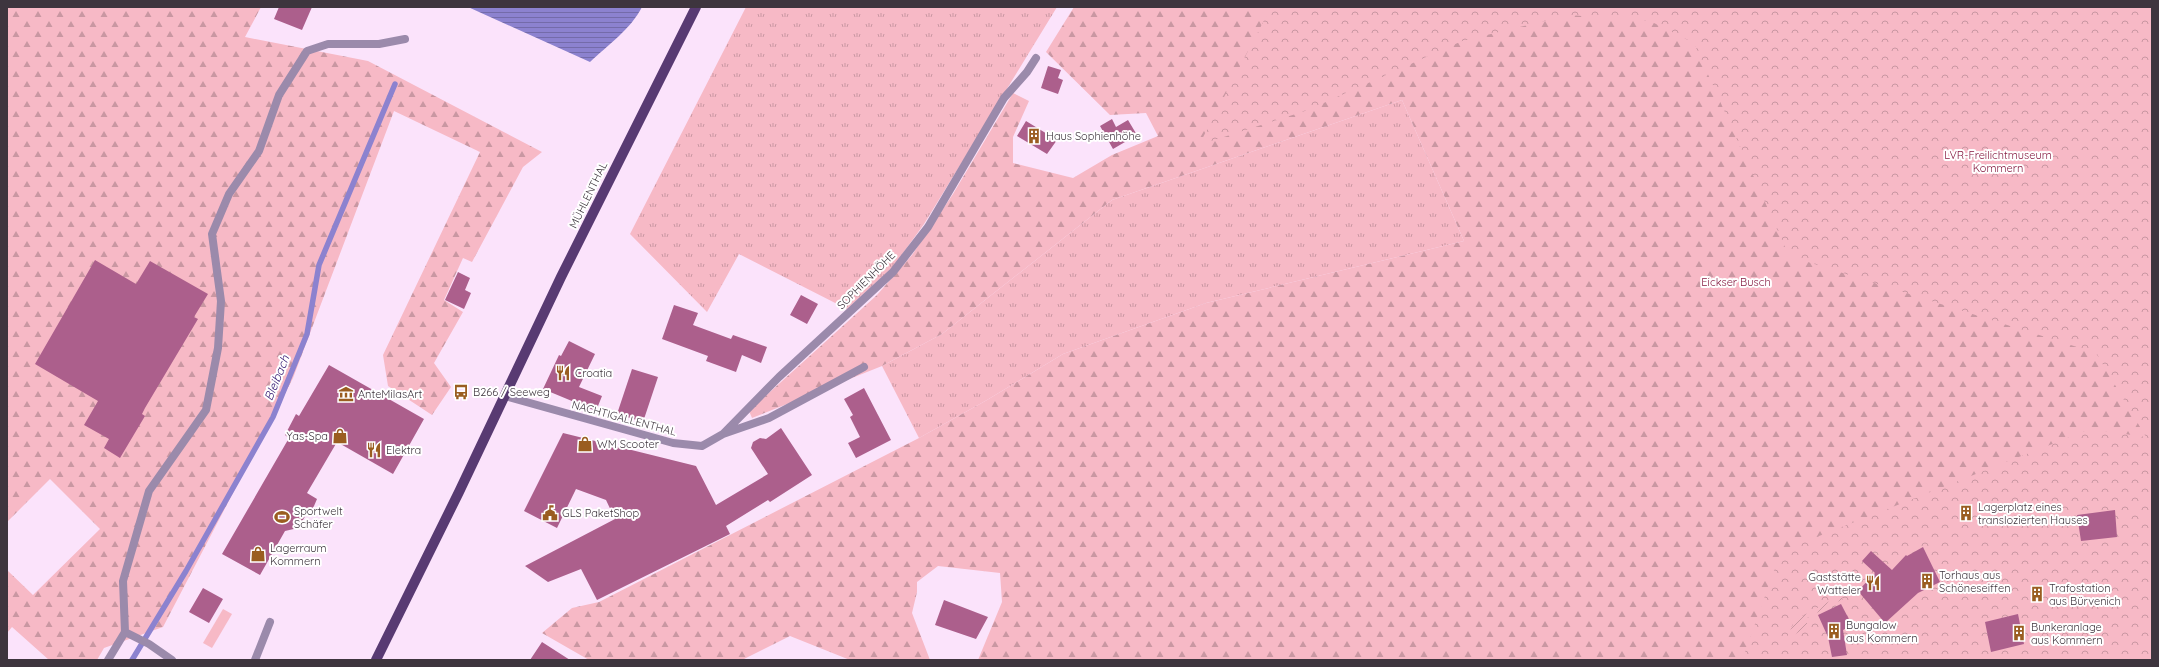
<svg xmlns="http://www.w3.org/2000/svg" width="2159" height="667" viewBox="0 0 2159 667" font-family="Quicksand,sans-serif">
<defs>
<pattern id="grass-tufts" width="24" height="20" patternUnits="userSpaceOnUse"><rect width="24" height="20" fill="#f7b9c6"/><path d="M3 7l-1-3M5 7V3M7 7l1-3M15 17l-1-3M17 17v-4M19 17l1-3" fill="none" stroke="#c997a2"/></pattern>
<pattern id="forest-firs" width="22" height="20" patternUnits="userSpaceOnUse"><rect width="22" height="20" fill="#f7b9c6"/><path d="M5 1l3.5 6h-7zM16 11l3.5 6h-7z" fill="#c997a2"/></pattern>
<pattern id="park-crowns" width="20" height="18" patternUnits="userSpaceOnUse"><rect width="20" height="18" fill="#f7b9c6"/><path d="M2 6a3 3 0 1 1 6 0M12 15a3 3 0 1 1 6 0" fill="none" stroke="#c997a2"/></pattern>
<pattern id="garden-furrows" width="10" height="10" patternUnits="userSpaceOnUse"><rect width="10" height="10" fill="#f7b9c6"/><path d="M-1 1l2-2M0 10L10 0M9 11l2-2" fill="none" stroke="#c997a2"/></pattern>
<pattern id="water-rules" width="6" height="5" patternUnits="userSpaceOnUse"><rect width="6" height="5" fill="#8c82cf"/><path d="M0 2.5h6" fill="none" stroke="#746ba9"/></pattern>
</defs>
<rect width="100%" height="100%" fill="#fbe3fb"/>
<!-- grass -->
<path fill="url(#grass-tufts)" d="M746 7H1057L924 224 893 267 847 309 739 254 707 312 630 234Z
M1402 100 1464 241 1206 303 1063 354 987 400 919 438 882 366 942 334 1112 200Z"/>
<!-- forest -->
<path fill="url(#forest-firs)" d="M7 7H261L245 37 368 61 542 152 523 167 472 262 463 258 444 300 463 312 434 363 451 387 432 415 388 386 383 355 480 152 394 111 293 378 163 627 104 648 97 660H49L12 627 7 633V570L33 595 100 529 50 479 7 522Z
M1074 7H1967L2152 69V459L1786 660H978L1002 602 1000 573 938 566 917 582V592L912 613 930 660H850L790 636 742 660H589L542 633 572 608 599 602 919 438 987 400 1063 354 1206 303 1464 241 1402 100 1112 200 942 334 882 366 752 418 749 411 877 295 912 255 953 194 1013 93 1029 101 1013 137V163L1073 178 1112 155 1158 136 1146 113 1110 115 1046 52Z"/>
<!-- park -->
<path fill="url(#park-crowns)" d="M1271 7H2152V660H1739L1745 652 1781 551 2090 429 2146 437 2096 353 1789 256 1694 43 1650 21 1569 15 1462 41 1308 110 1199 145Z"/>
<!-- garden -->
<path fill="url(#garden-furrows)" d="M1841 595 1843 599 1805 619 1808 626 1786 640 1795 620Z"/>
<!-- pitch -->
<path fill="#f7b9c6" d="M223 609 232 614 212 648 203 643Z"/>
<!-- water -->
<path fill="url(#water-rules)" d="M468 7H642C631 29 607 46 590 62Z"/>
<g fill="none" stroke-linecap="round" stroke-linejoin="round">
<!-- stream -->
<path stroke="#8c82cf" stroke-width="5.5" d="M132 660 186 571 273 417 307 334 319 265 395 84"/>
</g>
<!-- building -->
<path fill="#ac5f8c" d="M279 7H312L302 30 274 19Z
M1048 66 1061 70 1058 78 1063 80 1058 94 1041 88Z
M1112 119 1116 127 1128 120 1137 135 1113 149 1100 126Z
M1026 121 1057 140 1047 154 1017 136Z
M95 260 136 284 150 261 208 294 194 317 198 319 145 408 142 414 145 416 120 458 104 448 109 439 84 425 98 401 35 364Z
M458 272 470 278 465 290 471 293 464 309 445 300Z
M801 295 818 304 807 324 790 315Z
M674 305 698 313 693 325 731 339 733 335 767 347 761 363 742 355 736 372 706 361 708 356 662 339Z
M569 341 595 354 579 387 602 396 596 411 543 389 559 355 561 356Z
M329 365 424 419 393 474 337 442 307 493 317 499 314 506 312 509 309 510 298 528 285 531 260 575 222 554 289 438 285 435 296 414 299 416Z
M632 369 658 377 643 422 617 414Z
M864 388 891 440 856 458 848 443 860 437 850 417 853 415 844 399Z
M781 428 812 475 770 502 768 500 726 526 730 534 597 600 581 569 548 582 525 566 615 519 606 500 576 489 557 528 524 511 563 433 696 466 716 505 768 474 751 448 753 442 760 438 766 439Z
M2115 510 2117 537 2081 541 2077 515Z
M1923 547 1940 582 1918 593 1885 623 1858 591 1875 573 1862 561 1871 551 1892 570 1906 555 1907 556Z
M203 588 223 599 209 623 189 612Z
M944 600 988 617 976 639 935 625Z
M1841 604 1852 625 1843 630 1847 655 1832 657 1828 637 1818 615Z
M2018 614 2024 644 1991 652 1985 622Z
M542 642 570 660H530Z"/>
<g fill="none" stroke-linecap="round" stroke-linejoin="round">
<!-- minor -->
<path stroke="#9b8aab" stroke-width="8" d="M505 396 673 443 702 446 723 434 769 418 864 367
M723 434 779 377 893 272 928 227 1004 98 1027 72 1036 58
M125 632 123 581 149 491 206 410 218 348 221 301 212 234 229 194 259 151 279 95 307 51 328 44H379L405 39
M125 632 149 644 172 660
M108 660 125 632
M255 660 270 622"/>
<!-- primary -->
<path stroke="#583a72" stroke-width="10" d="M376 660 459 492 561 277 696 7"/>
</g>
<!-- icons -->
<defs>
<g id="building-bare" transform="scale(1.2)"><path d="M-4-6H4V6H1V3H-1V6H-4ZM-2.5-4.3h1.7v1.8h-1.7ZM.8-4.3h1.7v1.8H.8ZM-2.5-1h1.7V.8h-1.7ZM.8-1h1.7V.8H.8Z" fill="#9a5d20" stroke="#fff" stroke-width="2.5" paint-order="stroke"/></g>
<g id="restaurant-bare" transform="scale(1.2)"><path d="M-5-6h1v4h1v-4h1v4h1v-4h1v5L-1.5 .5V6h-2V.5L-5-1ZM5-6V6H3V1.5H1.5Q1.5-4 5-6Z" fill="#9a5d20" stroke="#fff" stroke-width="2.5" paint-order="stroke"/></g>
<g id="bus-bare" transform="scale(1.2)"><path d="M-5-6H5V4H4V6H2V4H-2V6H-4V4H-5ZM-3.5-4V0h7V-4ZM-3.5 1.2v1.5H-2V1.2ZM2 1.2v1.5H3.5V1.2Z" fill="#9a5d20" stroke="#fff" stroke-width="2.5" paint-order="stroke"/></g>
<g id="museum-bare" transform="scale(1.2)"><path d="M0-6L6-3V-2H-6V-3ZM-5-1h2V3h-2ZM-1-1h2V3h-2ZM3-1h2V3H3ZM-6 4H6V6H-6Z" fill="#9a5d20" stroke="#fff" stroke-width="2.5" paint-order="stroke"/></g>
<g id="shop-bare" transform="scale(1.2)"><path d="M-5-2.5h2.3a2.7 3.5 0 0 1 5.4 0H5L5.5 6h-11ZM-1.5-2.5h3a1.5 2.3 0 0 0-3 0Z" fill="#9a5d20" stroke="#fff" stroke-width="2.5" paint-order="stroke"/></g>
<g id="civic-bare" transform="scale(1.2)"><path d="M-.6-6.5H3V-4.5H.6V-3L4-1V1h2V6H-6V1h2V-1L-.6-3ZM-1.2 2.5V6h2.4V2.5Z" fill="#9a5d20" stroke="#fff" stroke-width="2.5" paint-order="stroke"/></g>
<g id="stadium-bare" transform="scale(1.2)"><path d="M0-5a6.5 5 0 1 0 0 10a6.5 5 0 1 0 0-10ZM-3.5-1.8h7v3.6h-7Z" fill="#9a5d20" stroke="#fff" stroke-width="2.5" paint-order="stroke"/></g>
</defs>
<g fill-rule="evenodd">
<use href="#building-bare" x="1034" y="136"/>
<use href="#restaurant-bare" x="563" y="373"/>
<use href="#bus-bare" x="461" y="392"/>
<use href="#museum-bare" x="346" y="394"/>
<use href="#shop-bare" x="340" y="436"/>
<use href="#shop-bare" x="585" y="444"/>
<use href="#restaurant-bare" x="374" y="450"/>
<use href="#civic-bare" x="550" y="513"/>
<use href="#building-bare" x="1966" y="513"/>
<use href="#stadium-bare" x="282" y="517"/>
<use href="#shop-bare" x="258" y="554"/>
<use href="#building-bare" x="1927" y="581"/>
<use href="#restaurant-bare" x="1873" y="583"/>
<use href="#building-bare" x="2037" y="594"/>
<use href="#building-bare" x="1834" y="631"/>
<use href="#building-bare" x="2019" y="633"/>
</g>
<g text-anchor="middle" stroke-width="4" stroke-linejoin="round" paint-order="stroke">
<!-- poi labels -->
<g font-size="11" fill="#3e353e" stroke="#fff" text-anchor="start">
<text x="1046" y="140">Haus Sophienhöhe</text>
<text x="575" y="377">Croatia</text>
<text x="473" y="396">B266 / Seeweg</text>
<text x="358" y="398">AnteMilasArt</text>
<text x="328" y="440" text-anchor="end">Yas-Spa</text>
<text x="597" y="448">WM Scooter</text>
<text x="386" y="454">Elektra</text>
<text x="1978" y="511">Lagerplatz eines<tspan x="1978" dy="13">translozierten Hauses</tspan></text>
<text x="294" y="515">Sportwelt<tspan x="294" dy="13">Schäfer</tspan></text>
<text x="562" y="517">GLS PaketShop</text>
<text x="270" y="552">Lagerraum<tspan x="270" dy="13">Kommern</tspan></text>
<text x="1939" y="579">Torhaus aus<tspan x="1939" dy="13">Schöneseiffen</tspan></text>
<text x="1861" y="581" text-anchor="end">Gaststätte<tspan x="1861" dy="13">Watteler</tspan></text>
<text x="2049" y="592">Trafostation<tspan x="2049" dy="13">aus Bürvenich</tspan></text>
<text x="1846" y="629">Bungalow<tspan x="1846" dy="13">aus Kommern</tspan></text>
<text x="2031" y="631">Bunkeranlage<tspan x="2031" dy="13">aus Kommern</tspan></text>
</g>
<!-- park labels -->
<g font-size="11" fill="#861a41" stroke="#fff">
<text x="1998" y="159">LVR-Freilichtmuseum<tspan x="1998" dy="13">Kommern</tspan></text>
<text x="1736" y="286">Eickser Busch</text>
</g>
<!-- street labels -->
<g font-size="11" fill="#3e353e" stroke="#fff">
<text transform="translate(588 195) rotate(-64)" y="4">MÜHLENTHAL</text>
<text transform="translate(866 280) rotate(-45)" y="4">SOPHIENHÖHE</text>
<text transform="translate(624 418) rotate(15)" y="4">NACHTIGALLENTHAL</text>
</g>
<!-- water labels -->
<g font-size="12" font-style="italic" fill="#301470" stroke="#fff">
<text transform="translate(277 378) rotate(-68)" y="4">Bleibach</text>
</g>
</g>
<!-- border -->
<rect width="2159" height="667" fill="none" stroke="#3e353e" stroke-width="16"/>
</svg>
